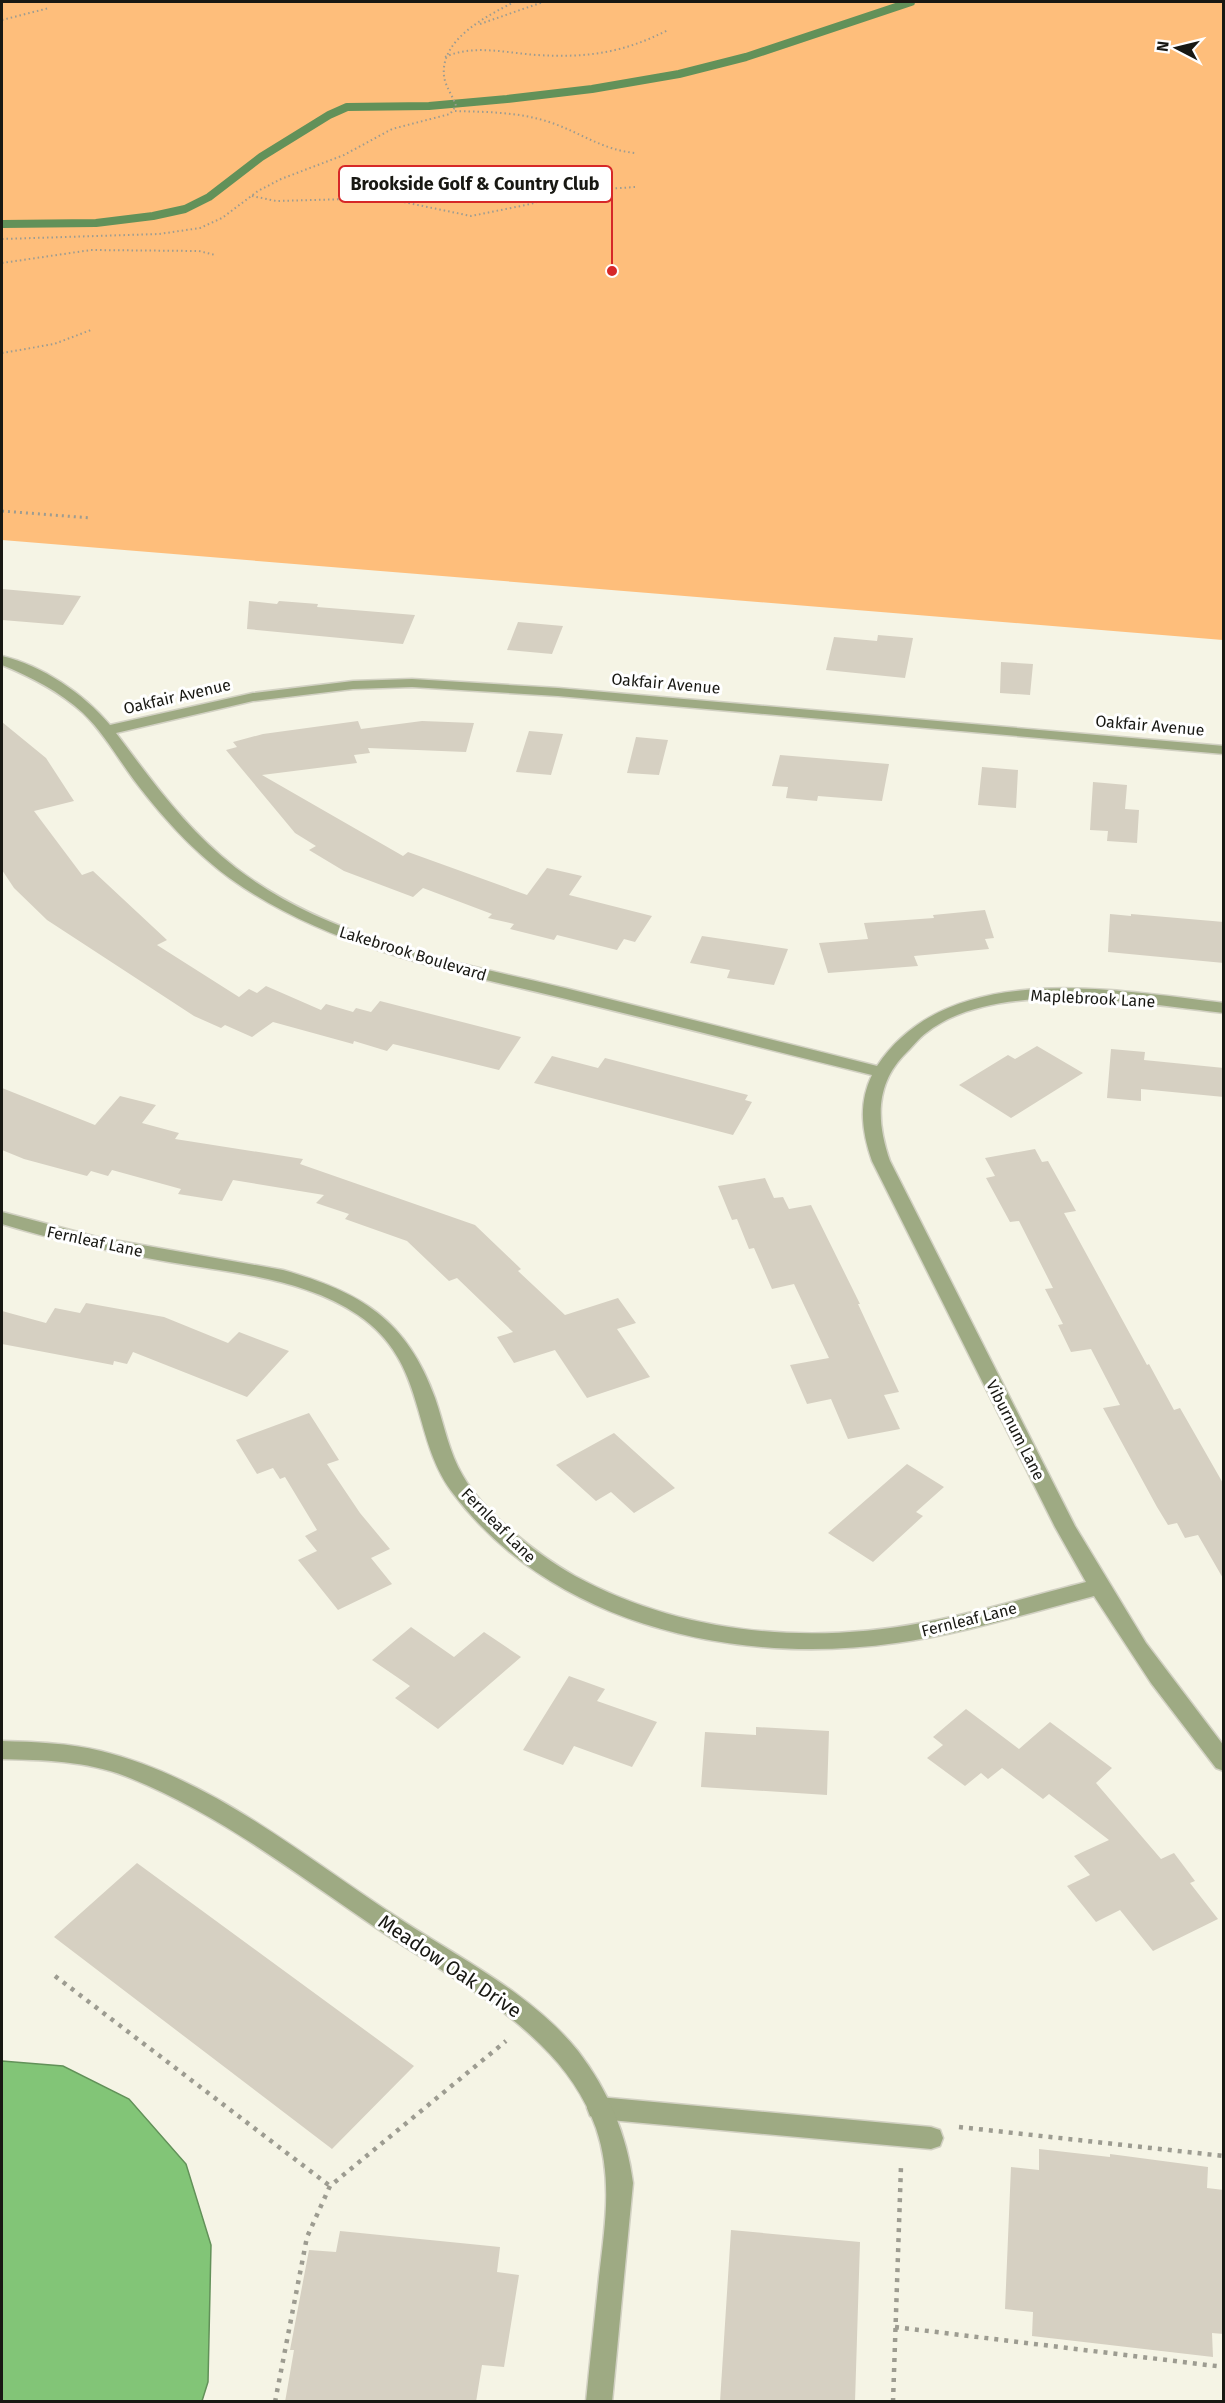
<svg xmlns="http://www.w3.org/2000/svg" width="1225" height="2403" viewBox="0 0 1225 2403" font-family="'Fira Sans',sans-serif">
<rect width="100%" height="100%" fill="#f5f4e5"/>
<!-- green -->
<path fill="#febe7b" d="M2 2H1223V640L2 540Z"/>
<!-- water -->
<path fill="#82c577" stroke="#629159" stroke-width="1.5" d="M2 2061 63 2066 129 2099 186 2164 211 2245 208 2382 202 2401H2Z"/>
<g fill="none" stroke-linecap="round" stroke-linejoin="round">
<!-- stream -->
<path stroke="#629159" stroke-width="8" d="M2 224 96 223 153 216 185 209 209 197 261 157 329 115 347 107 429 106 507 99 592 89 679 74 746 57 911 2"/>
</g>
<!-- building -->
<path fill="#d6d0c2" d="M2 589 81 596 63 625 2 620Z
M249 601 277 604 279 601 318 604 317 607 415 615 403 644 247 629Z
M518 622 563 626 552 654 507 650Z
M878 635 913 638 905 678 826 670 834 637 877 641Z
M1001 662 1033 664 1030 695 1000 693Z
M358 721 361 729 422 721 474 723 466 752 368 748 370 753 354 755 357 763 262 775 403 856 408 852 527 895 547 868 582 876 569 895 652 916 635 942 624 939 617 950 557 935 554 940 510 929 514 924 488 918 492 914 423 888 413 897 344 871 309 850 316 846 295 833 226 750 237 747 233 742 263 734Z
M2 722 46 758 74 801 34 811 82 875 93 871 167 940 157 945 239 997 249 989 257 993 266 986 321 1010 326 1004 353 1012 356 1008 371 1012 380 1001 521 1037 499 1070 393 1044 387 1051 354 1041 353 1044 273 1022 252 1037 225 1025 221 1028 194 1016 47 920 14 888 2 870Z
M529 731 563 734 551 775 516 772Z
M636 737 668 740 659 775 627 773Z
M780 755 889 764 882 801 818 796 817 801 786 798 788 787 772 786Z
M982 767 1018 770 1016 808 978 805Z
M1093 782 1127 785 1125 809 1139 810 1137 843 1107 841 1108 831 1090 830Z
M985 910 994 938 985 939 989 949 914 956 918 966 828 973 819 943 868 939 864 923 934 918 933 915Z
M1110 914 1131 916V914L1224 922V963L1108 952Z
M702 936 788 949 774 985 727 978 730 970 690 963Z
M1037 1046 1083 1073 1011 1118 959 1085 1008 1055 1015 1059Z
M1111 1049 1145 1052 1144 1060 1224 1068V1097L1141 1089V1101L1107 1098Z
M552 1056 598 1068 605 1058 748 1095 745 1100 752 1102 733 1135 534 1083Z
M2 1088 95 1125 120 1096 156 1105 142 1123 179 1133 175 1139 303 1159 300 1164 475 1225 521 1269 518 1271 565 1315 618 1298 636 1323 617 1329 650 1377 587 1398 555 1350 514 1363 497 1337 513 1332 457 1278 449 1281 407 1241 345 1219 349 1214 316 1203 324 1195 233 1180 222 1201 178 1194 181 1189 112 1170 108 1176 91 1171 87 1176 24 1159 2 1150Z
M1035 1149 1042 1162 1048 1161 1076 1211 1064 1213 1147 1365 1149 1364 1174 1410 1180 1408 1224 1485V1580L1198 1535 1185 1538 1177 1523 1168 1525 1157 1507 1103 1408 1120 1405 1091 1349 1071 1352 1058 1325 1063 1324 1045 1289 1053 1288 1019 1221 1010 1222 986 1178 995 1176 985 1158Z
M765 1178 774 1198 783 1197 789 1209 811 1205 860 1304H858L899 1392 884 1395 900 1429 848 1439 831 1399 807 1404 790 1365 829 1358 794 1284 772 1289 754 1248 749 1249 737 1219 732 1220 718 1186Z
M86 1303 164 1317 228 1343 239 1332 289 1351 247 1397 133 1352 127 1364 114 1361 113 1365 2 1344V1311L46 1323 55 1308 80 1313Z
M309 1413 339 1460 327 1464 360 1513 390 1549 371 1558 392 1584 338 1610 298 1560 317 1551 305 1536 317 1530 285 1477 280 1479 273 1468 257 1474 236 1440Z
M614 1433 675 1488 634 1513 611 1492 596 1501 556 1465Z
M907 1464 944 1487 916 1512 923 1516 873 1562 828 1533Z
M411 1627 454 1657 484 1632 521 1657 438 1729 395 1698 410 1686 372 1660Z
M569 1676 605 1689 597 1701 657 1722 632 1767 574 1746 563 1765 523 1750Z
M966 1709 1019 1749 1050 1722 1112 1768 1096 1783 1161 1859 1174 1853 1195 1881 1190 1883 1218 1919 1153 1951 1120 1910 1096 1922 1067 1886 1090 1875 1074 1856 1109 1840 1049 1794 1043 1799 1002 1768 988 1779 981 1773 965 1786 927 1758 943 1745 933 1737Z
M756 1727 829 1731 827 1795 701 1787 705 1732 756 1735Z
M137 1863 414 2066 332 2149 54 1937Z
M1039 2149 1110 2157V2154L1208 2167 1207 2188 1224 2190V2334L1212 2333 1213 2357 1032 2336 1033 2312 1005 2309 1011 2167 1039 2170Z
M731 2230 860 2242 855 2402H720Z
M340 2231 500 2247 497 2272 519 2275 504 2367 482 2365 476 2402H285L294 2350H290L309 2250 336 2252Z"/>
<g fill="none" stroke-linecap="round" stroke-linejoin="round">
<!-- service casing -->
<g stroke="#d2d1c3" stroke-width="3">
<path id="service" d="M599 2097 931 2127 940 2130 943 2138 940 2146 931 2149 599 2119 590 2116 587 2108 590 2100Z"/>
</g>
<!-- minor casing -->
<g stroke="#d2d1c3" stroke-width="3">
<path id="minor" d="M2 656C43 666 83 693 110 725L253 693 353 681 412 679 558 688 1224 746V754L558 696 412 687 353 689 253 701 116 733C152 781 187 830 236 868 330 940 452 961 565 988 669 1014 773 1040 877 1066 949 958 1114 990 1224 1003V1013C1141 1004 996 977 926 1033 919 1038 913 1046 907 1052 875 1083 876 1121 890 1161L1075 1526 1146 1643 1224 1746V1771L1216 1768 1151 1683 1094 1596C1028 1613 963 1634 896 1643 737 1666 552 1626 452 1492 410 1435 428 1363 358 1315 303 1278 233 1273 169 1262 113 1252 56 1241 2 1224V1212L97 1237 283 1270C361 1292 407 1320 435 1398 444 1424 449 1453 463 1476 484 1513 538 1555 575 1576 680 1633 804 1645 921 1623 977 1613 1031 1596 1086 1582L1055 1527 872 1161C862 1132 858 1104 872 1075 769 1050 666 1023 562 998 453 972 339 950 244 888 201 860 165 821 134 780 117 757 103 732 83 713 59 691 31 677 2 665Z
M2 1741C35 1742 69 1743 101 1751 214 1779 305 1858 400 1919 461 1959 532 1994 578 2051 608 2090 627 2135 633 2183L612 2402H586C590 2360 595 2318 599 2277 605 2226 613 2178 596 2128 585 2097 565 2068 541 2045 495 1999 436 1968 382 1932 299 1876 219 1813 125 1776 86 1761 43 1760 2 1759Z"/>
</g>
<!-- path-far2 -->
<path stroke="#9d9c91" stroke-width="2" stroke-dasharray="1.5 3" stroke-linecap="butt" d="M2 20 49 8
M480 24 543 2
M445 57C474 44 506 53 537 55 587 58 623 53 668 30
M455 111C488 112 521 112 552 123 581 133 603 150 635 153
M252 196 276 201 384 198 471 216 526 205 578 191 635 187
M2 239 159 234 200 228 222 218 258 191 281 179 344 155 392 129 450 114 456 106C453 96 445 86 444 76 440 39 487 16 514 2
M2 263 91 250 199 251 215 255
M2 353 54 344 91 330"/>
<!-- path-far1 -->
<path stroke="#9d9c91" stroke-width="3" stroke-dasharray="2 4" stroke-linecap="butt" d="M2 511 91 518"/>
<!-- path -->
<path stroke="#9d9c91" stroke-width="4.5" stroke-dasharray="4 6" stroke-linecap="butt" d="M55 1976 330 2186
M959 2127 1224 2156
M895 2327 1224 2367
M275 2402 307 2237 330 2186 506 2041
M893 2402 901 2166"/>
<!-- service -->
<use href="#service" fill="#9eaa83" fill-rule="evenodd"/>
<!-- minor -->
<use href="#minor" fill="#9eaa83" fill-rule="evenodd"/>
</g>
<g text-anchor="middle" stroke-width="6" stroke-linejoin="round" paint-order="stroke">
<!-- street labels -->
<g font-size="16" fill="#181813" stroke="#fff">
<text transform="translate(666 683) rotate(5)" y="6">Oakfair Avenue</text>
<text transform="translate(177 696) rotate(-13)" y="6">Oakfair Avenue</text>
<text transform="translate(1150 725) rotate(5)" y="6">Oakfair Avenue</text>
<text transform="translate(413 953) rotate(17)" y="6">Lakebrook Boulevard</text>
<text transform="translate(1093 998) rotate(3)" y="6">Maplebrook Lane</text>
<text transform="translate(95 1241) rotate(12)" y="6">Fernleaf Lane</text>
<text transform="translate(1016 1430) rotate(63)" y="6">Viburnum Lane</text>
<text transform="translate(499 1525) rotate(45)" y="6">Fernleaf Lane</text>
<text transform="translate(969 1619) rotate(-14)" y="6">Fernleaf Lane</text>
</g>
<!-- near-street labels -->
<g font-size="20" fill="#181813" stroke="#fff">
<text transform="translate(450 1966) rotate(34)" y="7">Meadow Oak Drive</text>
</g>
</g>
<!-- callouts -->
<path fill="none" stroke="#d62828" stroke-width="2" d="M612 271L612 184"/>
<circle fill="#d62828" stroke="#fff" stroke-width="2" cx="612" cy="271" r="6"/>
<rect fill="#fff" stroke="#d62828" stroke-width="2" x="339" y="166" width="273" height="36" rx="6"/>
<g font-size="18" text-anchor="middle" font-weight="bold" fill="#181813">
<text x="475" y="190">Brookside Golf &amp; Country Club</text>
</g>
<!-- border -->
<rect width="1225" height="2403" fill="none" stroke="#181813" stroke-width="6"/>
<!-- north arrow -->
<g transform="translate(1177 48) rotate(277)" stroke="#ffffff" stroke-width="4.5" paint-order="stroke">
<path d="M0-4.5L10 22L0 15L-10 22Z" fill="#181813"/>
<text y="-9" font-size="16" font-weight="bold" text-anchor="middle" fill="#181813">N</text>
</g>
</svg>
